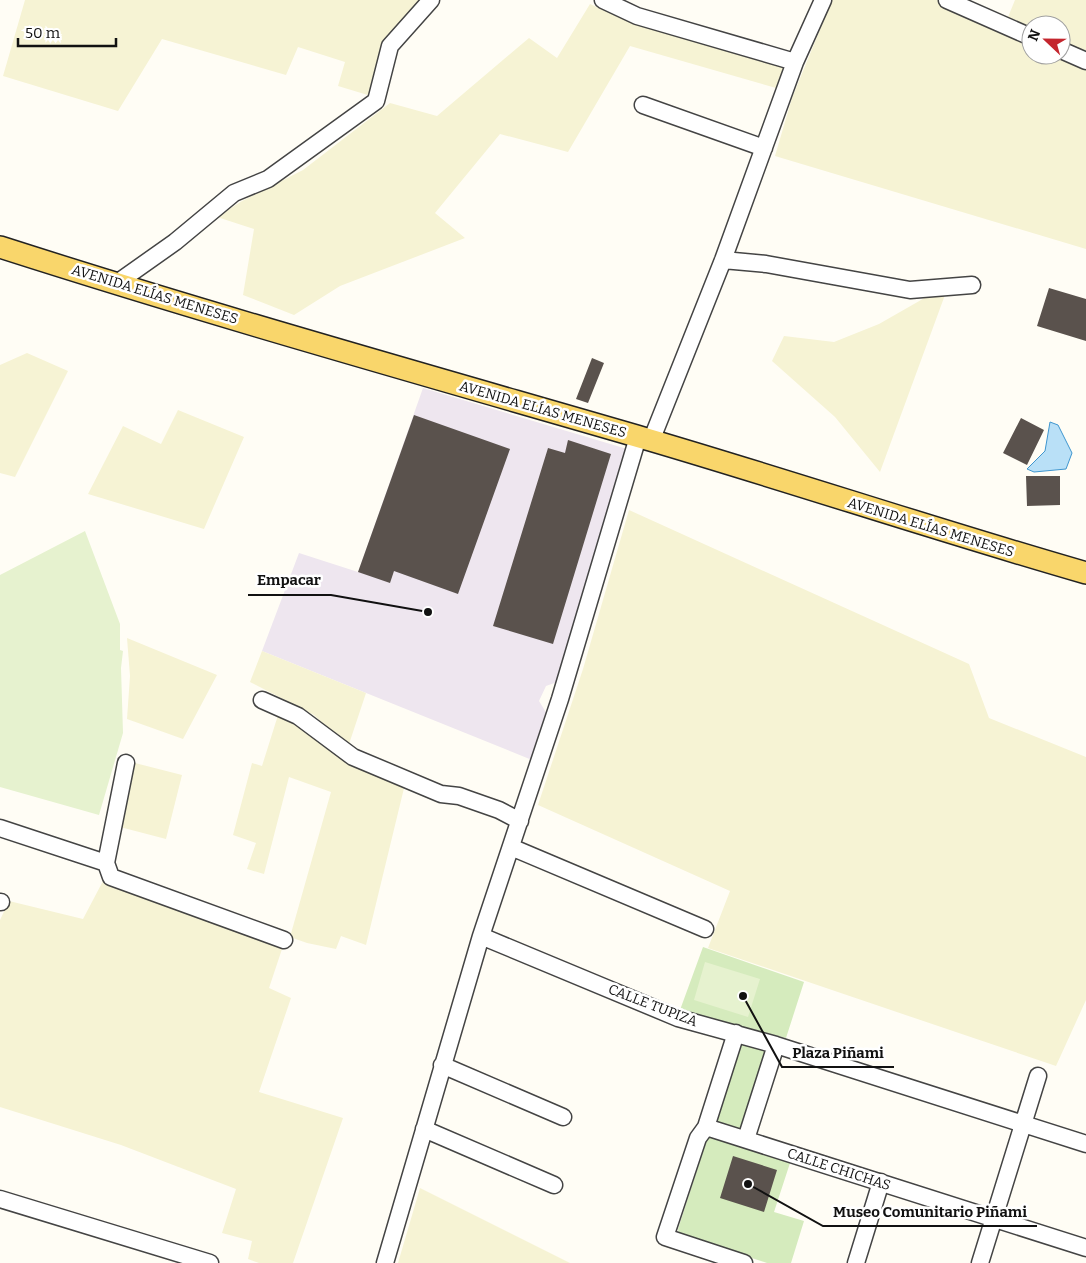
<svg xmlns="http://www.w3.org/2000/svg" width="1086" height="1263" viewBox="0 0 1086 1263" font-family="Bitter,serif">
<rect width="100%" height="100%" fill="#fffdf5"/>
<!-- industrial -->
<path fill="#eee6ef" d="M423 388 627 449 560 681 546 686 539 701 547 714 532 760 262 651 299 553 358 572Z"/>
<!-- farmland -->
<path fill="#f6f3d4" d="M25 0H431L389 43 371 96 338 86 345 62 298 47 286 75 162 39 118 111 3 76Z
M832 0H937L1031 41V55H1061L1086 64V249L775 156 792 98Z
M1015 0H1086V52L1061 41V25H1031V27L1008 17Z
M590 4 634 24 784 68 776 88 630 46 568 152 500 134 435 213 465 238 340 286 294 315 243 295 254 229 217 217 242 201 303 170 390 103 437 116 529 38 557 58Z
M949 284 880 472 835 417 772 361 784 336 834 342 879 324Z
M27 353 68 371 15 477 0 473V365Z
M178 410 244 437 204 529 88 494 123 426 161 444Z
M629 510 969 664 989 718 1086 757V1000L1056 1066 708 948 730 891 538 805 583 669Z
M127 638 217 675 183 739 127 719 130 676Z
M262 651 366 693 348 747 314 715 250 682Z
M279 712 405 784 366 945 341 936 336 949 307 943 290 937 331 792 289 777 264 874 247 869 256 843 233 835 252 763 262 766Z
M135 763 182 775 166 839 120 827Z
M103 881 283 946 269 988 291 998 259 1092 343 1118 293 1263H259L248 1259 252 1241 222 1233 236 1189 121 1145 0 1107V920L9 901 83 919Z
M420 1188 570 1263H398Z"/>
<!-- green -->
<path fill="#d5ebbd" d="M703 947 804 982 786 1038 680 1010Z
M740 1043 766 1050 741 1129C734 1131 721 1127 716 1121Z
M710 1137 790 1163 774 1212 804 1221 791 1263H767L679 1234 678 1229 707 1139Z"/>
<!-- pitch -->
<path fill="#e6f2cf" d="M85 531 120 624V650L123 651 121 668 123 733 99 815 0 787V575Z
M705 962 760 979 748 1017 694 1000Z"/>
<!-- water -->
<path fill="#b9e0f7" stroke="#3f96cf" d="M1050 422 1058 425 1072 453 1066 469 1034 472 1027 469 1045 451Z"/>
<!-- building -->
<path fill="#5a524d" d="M1049 288 1086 299V341L1037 326Z
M592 358 604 363 588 403 576 399Z
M414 415 510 449 458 594 394 571 390 583 358 572Z
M1021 418 1044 430 1027 465 1003 453Z
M568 440 611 454 553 644 493 626 548 448 565 453Z
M1026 476H1060V505L1027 506Z
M733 1156 777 1170 764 1212 720 1198Z"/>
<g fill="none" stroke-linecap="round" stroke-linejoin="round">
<!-- minor casing -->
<g stroke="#444" stroke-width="19">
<path id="minor" d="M603 0 637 16 795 62
M947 0 1031 37
M1061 50 1086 61
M643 105 764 148
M723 260 766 264 910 290 972 285
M117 283 175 242 234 193 268 179 376 101 390 46 431 0
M651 441 723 260 795 62 823 0
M262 700 298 716 353 757 441 794 459 796 499 810 520 821
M126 763 106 863 111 877 284 940
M0 828 106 863
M511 847 705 929
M0 902H1
M481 936 678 1018 776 1045 1086 1144
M736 1033 706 1127 698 1138 665 1237 744 1263
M442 1065 563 1117
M706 1127 1086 1248
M424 1129 554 1185
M746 1139 776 1045
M0 1199 210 1263
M385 1263 481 936 560 699 638 437
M856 1263 881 1182
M980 1263 1038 1076"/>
</g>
<!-- major casing -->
<g stroke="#222" stroke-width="24">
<path id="major" d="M0 247C215 316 433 377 650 440 796 483 940 531 1086 573"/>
</g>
<!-- minor -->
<use href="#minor" stroke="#fff" stroke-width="16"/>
<!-- major -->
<use href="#major" stroke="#f9d66b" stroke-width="21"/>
</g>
<g text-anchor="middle" stroke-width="5" stroke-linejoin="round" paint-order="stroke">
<!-- street labels -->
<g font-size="14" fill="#111" stroke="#fff">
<text transform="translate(155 294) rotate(17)" y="5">AVENIDA ELÍAS MENESES</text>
<text transform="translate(543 409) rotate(16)" y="5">AVENIDA ELÍAS MENESES</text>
<text transform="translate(931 527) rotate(17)" y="5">AVENIDA ELÍAS MENESES</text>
<text transform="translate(653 1005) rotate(21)" y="5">CALLE TUPIZA</text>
<text transform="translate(839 1169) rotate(18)" y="5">CALLE CHICHAS</text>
</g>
</g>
<!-- callouts -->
<path fill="none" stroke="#111" stroke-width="2" d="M428 612L331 595H248M743 996L782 1067H894M748 1184L823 1226H1037"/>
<g fill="#111" stroke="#fff" stroke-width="2">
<circle cx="428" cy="612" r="5"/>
<circle cx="743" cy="996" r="5"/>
<circle cx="748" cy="1184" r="5"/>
</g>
<g font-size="15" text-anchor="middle" font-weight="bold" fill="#111" stroke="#fff" stroke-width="5" stroke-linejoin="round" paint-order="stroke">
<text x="289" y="585">Empacar</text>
<text x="838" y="1058">Plaza Piñami</text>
<text x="930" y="1217">Museo Comunitario Piñami</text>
</g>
<!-- north arrow -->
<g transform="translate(1046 40) rotate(292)"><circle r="24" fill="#ffffff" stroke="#a0a0a0"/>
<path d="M0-4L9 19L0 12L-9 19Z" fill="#c4262e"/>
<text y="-8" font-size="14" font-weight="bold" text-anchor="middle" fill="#111111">N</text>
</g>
<!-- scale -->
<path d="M18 38v8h98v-8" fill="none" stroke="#111111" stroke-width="2.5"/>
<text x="25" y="38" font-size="15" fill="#111111" stroke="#ffffff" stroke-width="4" paint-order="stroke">50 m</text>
</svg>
